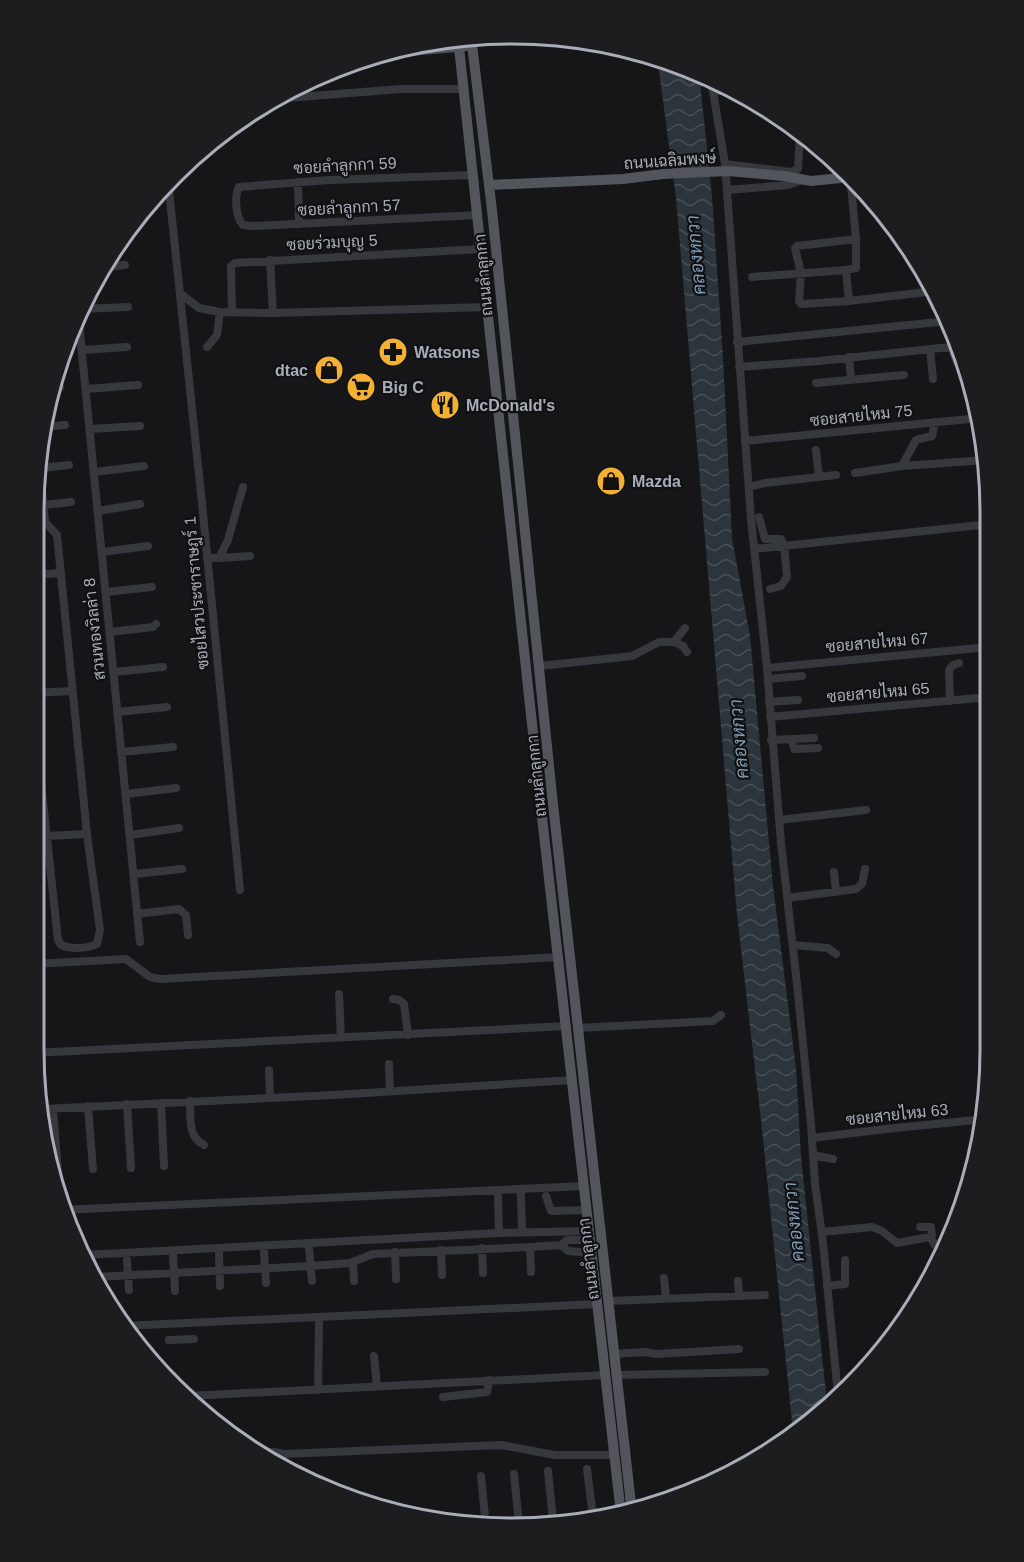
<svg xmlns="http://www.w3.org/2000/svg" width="1024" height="1562" viewBox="0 0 1024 1562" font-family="Helvetica,Sarabun,sans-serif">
<defs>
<pattern id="water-waves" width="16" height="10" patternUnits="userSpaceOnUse" patternTransform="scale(1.5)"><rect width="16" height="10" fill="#2c353c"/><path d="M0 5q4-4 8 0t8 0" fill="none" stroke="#485056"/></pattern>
</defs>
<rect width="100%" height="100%" fill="#161618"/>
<!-- water -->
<path fill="url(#water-waves)" d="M657 56 699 73 712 196 723 358 732 538 750 636 773 886 796 1068 801 1157 827 1403 793 1431 761 1120 737 915 676 198Z"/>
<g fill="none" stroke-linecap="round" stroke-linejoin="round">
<!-- minor -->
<path stroke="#37383d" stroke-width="8" d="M711 79 725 164 751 519 767 668 781 843 797 984 811 1124 815 1184 823 1243 838 1394
M720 91 734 89
M274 99 401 89H464
M725 164 791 172 798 169 800 132
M473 175 330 180 239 187C234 196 236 218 243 225L253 226 478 215
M168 181 202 503 240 890
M298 182 299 224
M727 190 788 185 803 180
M856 239 797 246 795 248 801 273 799 301 801 304 849 301 936 291
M270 260 273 313
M105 267 125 265
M752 277 846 270
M181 294 199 308 220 312 273 313 487 307
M849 301 846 270 856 268V239L850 175
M80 309 128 307
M232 312 231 266 235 263 481 249
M78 313 140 942
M737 342 949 321
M951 346 957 363H965
M207 347 217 335 220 312
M930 349 933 379
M82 350 127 347
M849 357 851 379
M739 367 819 361 959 346
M816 383 904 375
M56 388 60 387
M86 389 138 385
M44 427 65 425
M90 429 140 426
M745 441 980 418
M816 450 819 477
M902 466 986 460
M40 468 69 465
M94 472 144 466
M855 473 902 466 916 440 932 436 935 422
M749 487 765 483 836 475
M44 505 71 502
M98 511 140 504
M759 517 765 539H781L784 545 787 577 781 586 770 589
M754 549 990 524
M102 552 148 546
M207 558H219L228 540 243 487
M219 558 250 556
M36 575 61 573
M106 592 152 587
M110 632 153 627 156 624
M674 642 683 646 687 652
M540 666 632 656 659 642H674L685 628
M767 668 989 647
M114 672 163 667
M768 679 802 676
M35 693 72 691
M950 701 949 670 953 665 959 663
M769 702 798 700
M117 712 167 707
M770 717 989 697
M35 727 58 940 61 945C70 949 87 949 97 944L100 930 87 834 57 535 45 522 38 447
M771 740 814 738
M792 740 794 749 818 748
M121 752 173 747
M126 794 176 788
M779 820 866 810
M130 835 179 828
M46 836 87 834
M834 872 836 892
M134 874 182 869
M787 898 856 889 862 884 865 869
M137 914 179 909 186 915 188 935
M793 945 828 948 836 954
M34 964 126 959 150 977 160 979 559 957
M339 994 341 1038
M393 999 399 1000 404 1004 408 1035
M578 1028 713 1021 721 1015
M33 1053 567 1026
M389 1064 390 1091
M269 1070 270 1098
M190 1101C191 1118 187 1136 204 1145
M161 1103 164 1166
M127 1104 131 1168
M88 1106 93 1169
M43 1109 334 1095 573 1080
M53 1109 58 1173
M812 1138 886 1129 985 1119
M813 1155 833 1159
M521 1194 522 1232
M546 1196 551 1211 587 1210
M498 1197 499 1233
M61 1210 584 1186
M822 1232 872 1227 882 1231 897 1243 930 1237 932 1235 931 1227H920
M930 1237 937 1248 939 1264
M561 1245 568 1251 592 1253
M530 1247 531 1272
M309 1248 312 1281
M482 1248 483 1273
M441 1250 442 1275
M264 1252 266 1283
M395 1252 396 1279
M219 1254 220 1286
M84 1255 499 1233 589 1231
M173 1255 175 1291
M127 1260 129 1290
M353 1262 354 1281
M95 1277 311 1266 350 1263 373 1254 530 1247 561 1245 567 1240H590
M664 1278 666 1298
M738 1281 739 1296
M827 1286 845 1284V1260
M608 1301 765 1295
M123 1326 597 1304
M169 1340 194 1339
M615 1354 645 1352 656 1354 739 1349
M374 1356 377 1386
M617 1375 765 1372
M318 1390 319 1323
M188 1396 605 1375
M443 1397 487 1392 489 1380
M260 1453 274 1452 283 1454 501 1445 555 1455H614
M587 1469 593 1517
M548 1471 553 1521
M514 1474 519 1524
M481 1476 486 1527"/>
<!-- major -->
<path stroke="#53555c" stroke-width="10" d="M471 36 492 210 552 795 632 1513
M458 38 543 826 621 1514
M376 54 466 46
M490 185 623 179 663 174 728 171 784 176 811 181 851 177"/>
</g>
<!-- icons -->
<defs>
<g id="pharmacy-disc" transform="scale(1.5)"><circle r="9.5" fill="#f2b134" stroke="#111113"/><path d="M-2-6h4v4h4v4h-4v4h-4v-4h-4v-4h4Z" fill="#111"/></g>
<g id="shop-disc" transform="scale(1.5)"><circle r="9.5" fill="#f2b134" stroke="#111113"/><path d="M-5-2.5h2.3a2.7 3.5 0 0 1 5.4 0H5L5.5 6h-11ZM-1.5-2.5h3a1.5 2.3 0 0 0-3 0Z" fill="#111"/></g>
<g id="supermarket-disc" transform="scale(1.5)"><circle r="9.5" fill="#f2b134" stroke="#111113"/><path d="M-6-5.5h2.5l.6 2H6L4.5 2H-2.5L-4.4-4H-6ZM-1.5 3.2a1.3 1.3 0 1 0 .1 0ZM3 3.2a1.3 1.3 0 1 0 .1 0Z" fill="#111"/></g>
<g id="restaurant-disc" transform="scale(1.5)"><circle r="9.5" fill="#f2b134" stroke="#111113"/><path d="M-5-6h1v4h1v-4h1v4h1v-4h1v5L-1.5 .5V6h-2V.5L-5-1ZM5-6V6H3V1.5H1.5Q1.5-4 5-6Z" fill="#111"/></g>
</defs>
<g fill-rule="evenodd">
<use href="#pharmacy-disc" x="393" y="352"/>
<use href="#shop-disc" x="329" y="370"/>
<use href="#supermarket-disc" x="361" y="387"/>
<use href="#restaurant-disc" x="445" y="405"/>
<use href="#shop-disc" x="611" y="481"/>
</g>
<g text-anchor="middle" stroke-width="4.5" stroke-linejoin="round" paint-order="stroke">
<!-- street labels -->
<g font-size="16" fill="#a8adb8" stroke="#111113">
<text transform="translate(670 160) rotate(-4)" y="6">ถนนเฉลิมพงษ์</text>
<text transform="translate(345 165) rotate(-3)" y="6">ซอยลำลูกกา 59</text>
<text transform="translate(349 207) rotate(-3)" y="6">ซอยลำลูกกา 57</text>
<text transform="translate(332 242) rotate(-3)" y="6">ซอยร่วมบุญ 5</text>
<text transform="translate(483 275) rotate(-95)" y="6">ถนนลำลูกกา</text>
<text transform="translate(861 415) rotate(-6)" y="6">ซอยสายไหม 75</text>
<text transform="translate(196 593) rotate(-95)" y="6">ซอยไสวประชาราษฎร์ 1</text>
<text transform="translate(94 629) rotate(-96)" y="6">สวนทองวิลล่า 8</text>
<text transform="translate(877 642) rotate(-5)" y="6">ซอยสายไหม 67</text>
<text transform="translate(878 692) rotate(-5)" y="6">ซอยสายไหม 65</text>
<text transform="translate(536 776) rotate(-96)" y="6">ถนนลำลูกกา</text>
<text transform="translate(897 1114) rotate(-6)" y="6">ซอยสายไหม 63</text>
<text transform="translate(588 1259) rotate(-97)" y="6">ถนนลำลูกกา</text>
</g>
<!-- poi labels -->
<g font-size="16" font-weight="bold" fill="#a8adb8" stroke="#111113" text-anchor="start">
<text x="414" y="358">Watsons</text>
<text x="308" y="376" text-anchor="end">dtac</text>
<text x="382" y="393">Big C</text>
<text x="466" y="411">McDonald's</text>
<text x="632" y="487">Mazda</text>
</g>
<!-- water labels -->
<g font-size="18" font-style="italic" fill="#7f9bb3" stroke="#111113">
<text transform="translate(696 255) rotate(-95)" y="6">คลองหกวา</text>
<text transform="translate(739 739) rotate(-95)" y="6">คลองหกวา</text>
<text transform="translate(794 1222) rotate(-96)" y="6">คลองหกวา</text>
</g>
</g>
<!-- crop -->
<path d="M0 0H1024V1562H0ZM512 44H512A468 468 0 0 1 980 512V1050A468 468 0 0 1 512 1518H512A468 468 0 0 1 44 1050V512A468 468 0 0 1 512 44Z" fill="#1d1d20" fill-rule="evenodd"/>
<path fill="none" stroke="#a8adb8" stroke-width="3" d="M512 44H512A468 468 0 0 1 980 512V1050A468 468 0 0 1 512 1518H512A468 468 0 0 1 44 1050V512A468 468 0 0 1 512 44Z"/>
</svg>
